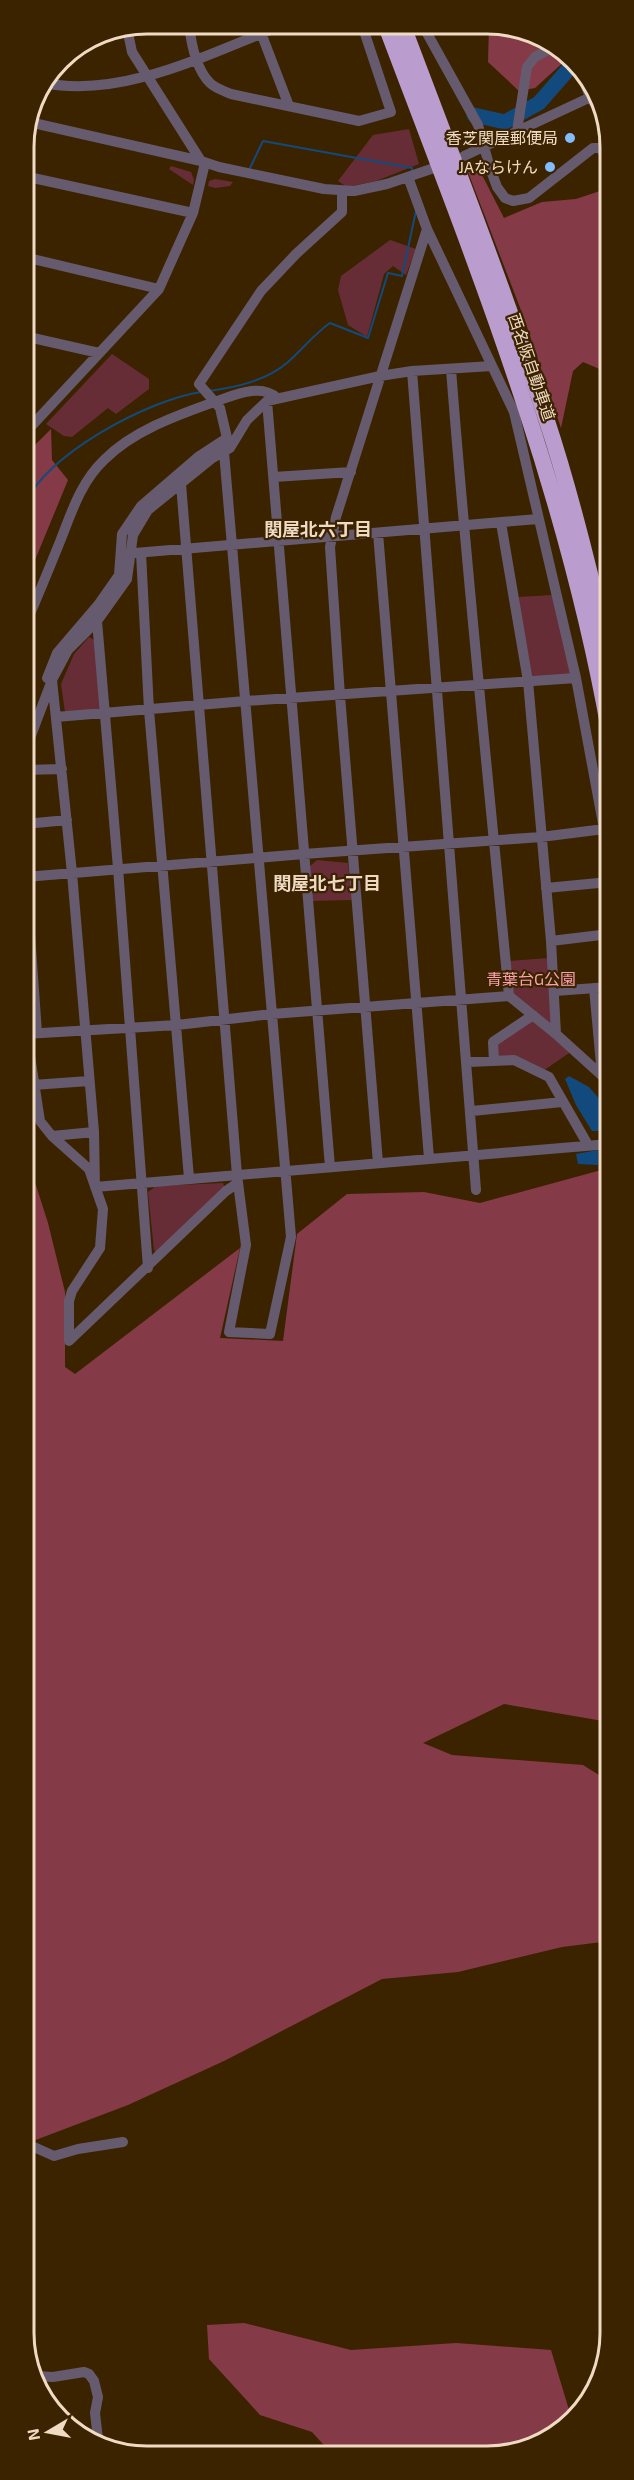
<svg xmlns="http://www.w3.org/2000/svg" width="634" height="2480" viewBox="0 0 634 2480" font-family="'Exo 2','Noto Sans JP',sans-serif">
<rect width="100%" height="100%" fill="#3c2300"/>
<!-- green -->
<path fill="#662d37" d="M409 129 419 164 376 181 347 187 338 181 373 135Z
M171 166 191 172 194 180 193 185 169 169Z
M215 179 233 182 230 186 215 188 208 186 209 181Z
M390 240 416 249 406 275 393 266 384 274 367 337 348 325 338 290 341 276Z
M112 354 149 379V389L116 414 108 408 72 437 64 436 46 424Z
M552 595 571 675 532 677 518 597Z
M89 637 96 641 101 712H65L61 684 74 654Z
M317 860 348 863 352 900 311 901 308 868Z
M549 958 553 1028 512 995 509 961Z
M25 986 33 990 34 1028 25 1031Z
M533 1018 572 1051 543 1071 497 1058 496 1043Z
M223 1183 225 1189 158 1254 154 1250 148 1192 156 1186Z"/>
<!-- forest -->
<path fill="#853a48" d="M489 26H511L567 59 535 88 519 91 488 62Z
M480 171 504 218 542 202 576 199 609 188V270L600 293 609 297V373L583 362 573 371 561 428 524 318 468 172Z
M51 429 52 460 68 480 35 560 24 593V452L34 446Z
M25 1151 48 1223 65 1292V1367L75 1374 240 1248 220 1338 283 1341 297 1234 347 1194 424 1192 480 1203 605 1169 609 1173 610 1701 603 1721 504 1704 423 1743 452 1755 583 1765 610 1782V1941L562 1947 458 1972 382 1979 224 2061 128 2105 25 2144Z
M244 2323 351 2350 456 2343 551 2350 572 2420 548 2440 503 2455 332 2454 312 2432 260 2415 209 2359 207 2325Z"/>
<!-- water -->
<path fill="#124a7d" d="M569 1076 589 1087 609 1110V1131H592L576 1105 565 1079Z
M598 1150V1165L578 1164 576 1154Z"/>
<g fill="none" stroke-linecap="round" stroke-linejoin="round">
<!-- stream -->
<path stroke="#124a7d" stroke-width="2" d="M249 170 263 141 412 168 413 173
M209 391C237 387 266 381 288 362 303 349 314 334 330 323L368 338 388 273 402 276 416 211
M24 506C44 455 148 400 201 392"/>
<!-- river -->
<path stroke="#124a7d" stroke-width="15" d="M474 115 505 122 539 103 574 63"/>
<!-- minor -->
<path stroke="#665b6e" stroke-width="10" d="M189 24C191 43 196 69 210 83 215 88 224 91 231 94L359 121 391 112 362 25
M258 25 289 106
M423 26 478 125 490 168 497 187 505 198 513 201 529 198 593 148H600L609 160
M127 28 132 52 201 161
M577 64 590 97 599 110
M44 83C123 99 210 53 283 25
M29 122 201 161 219 167 324 189 354 191 387 184 434 168
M517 131 527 67 535 57 550 49
M464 156 593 96
M24 176 193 213
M427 229 514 412 576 678 609 856
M24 257 159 289
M24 336 99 353
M451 369C467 578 489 787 509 996
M412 371 476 1190
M267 401 330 1167
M24 434 159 289 193 213 205 163
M605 472 609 459
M274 477 351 472
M181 484 237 1175 246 1245 229 1332 270 1334 291 1237 224 452
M501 523 528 681 551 941 556 1034
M378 533 429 1158
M135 553 538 519
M141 553 149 710 189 1178
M97 621 118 868 148 1268
M24 628C37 598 49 569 61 539 72 511 81 482 104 460 134 430 178 415 217 401 235 395 261 383 277 398
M47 678 57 653 98 605 119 575 122 534 141 506 198 457 227 438 220 408 199 384 261 291 296 254 342 212V191
M52 680 72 873 94 1132 95 1187 609 1144
M56 717 246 701 576 678
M24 754 52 680 68 650 97 621 127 579 133 535 148 510 211 459 230 448 247 420 267 401 380 376 412 371 492 366
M24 770 62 769
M25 824 67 820
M25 877 304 854 541 837 604 829
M26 877 37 1033
M546 888 609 882
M551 941 609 934
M594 988 602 1075
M555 991 609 987
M25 1034 177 1025 272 1014 509 996 556 1034 609 1082
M25 1048 30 1056 40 1121 52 1136
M494 1061 493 1042 533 1015
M468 1062 514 1060 549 1077 588 1145
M33 1085 89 1081
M472 1111 562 1102
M94 1132 52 1136 89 1169 103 1209 100 1248 72 1291 69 1301V1341L226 1191 238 1183
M378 1163 340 696 330 547 336 517 427 229 408 177
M25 2143 54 2156 78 2149 123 2142
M37 2376 53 2377 84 2372 89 2374 94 2381 98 2397 95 2413 98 2439"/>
<!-- highway -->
<path stroke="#ba9dce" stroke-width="16" d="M386 26C474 259 565 483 609 730
M403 26C452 156 503 286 546 418 572 496 591 575 609 655"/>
</g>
<!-- markers -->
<g fill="#82bcfa" stroke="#3c2300" stroke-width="2">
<circle cx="570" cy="138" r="6"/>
<circle cx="550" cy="167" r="6"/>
</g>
<g text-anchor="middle" stroke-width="4.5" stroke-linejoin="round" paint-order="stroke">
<!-- poi labels -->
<g font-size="16" fill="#efdbc4" stroke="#3c2300" text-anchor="end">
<text x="558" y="144">香芝関屋郵便局</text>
<text x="538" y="173">JAならけん</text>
</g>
<!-- street labels -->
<g font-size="16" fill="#efdbc4" stroke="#3c2300">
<text transform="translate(532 367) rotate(71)" y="6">西名阪自動車道</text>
</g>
<!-- park labels -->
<g font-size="16" fill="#faa1ad" stroke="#3c2300">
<text x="531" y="985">青葉台G公園</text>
</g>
<!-- neighbourhood labels -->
<g font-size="18" font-weight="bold" fill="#efdbc4" stroke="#3c2300">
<text x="318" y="536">関屋北六丁目</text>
<text x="327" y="890">関屋北七丁目</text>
</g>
</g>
<!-- crop -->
<path d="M0 0H634V2480H0ZM147 34H487A113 113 0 0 1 600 147V2333A113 113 0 0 1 487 2446H147A113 113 0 0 1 34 2333V147A113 113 0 0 1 147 34Z" fill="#3c2300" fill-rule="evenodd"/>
<path fill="none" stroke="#efdbc4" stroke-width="3" d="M147 34H487A113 113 0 0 1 600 147V2333A113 113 0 0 1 487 2446H147A113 113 0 0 1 34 2333V147A113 113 0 0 1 147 34Z"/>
<!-- north arrow -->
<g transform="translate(48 2432) rotate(260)" stroke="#3c2300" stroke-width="4.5" paint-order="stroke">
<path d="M0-4.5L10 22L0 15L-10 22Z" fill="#efdbc4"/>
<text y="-9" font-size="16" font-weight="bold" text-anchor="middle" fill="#efdbc4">N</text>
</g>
</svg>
